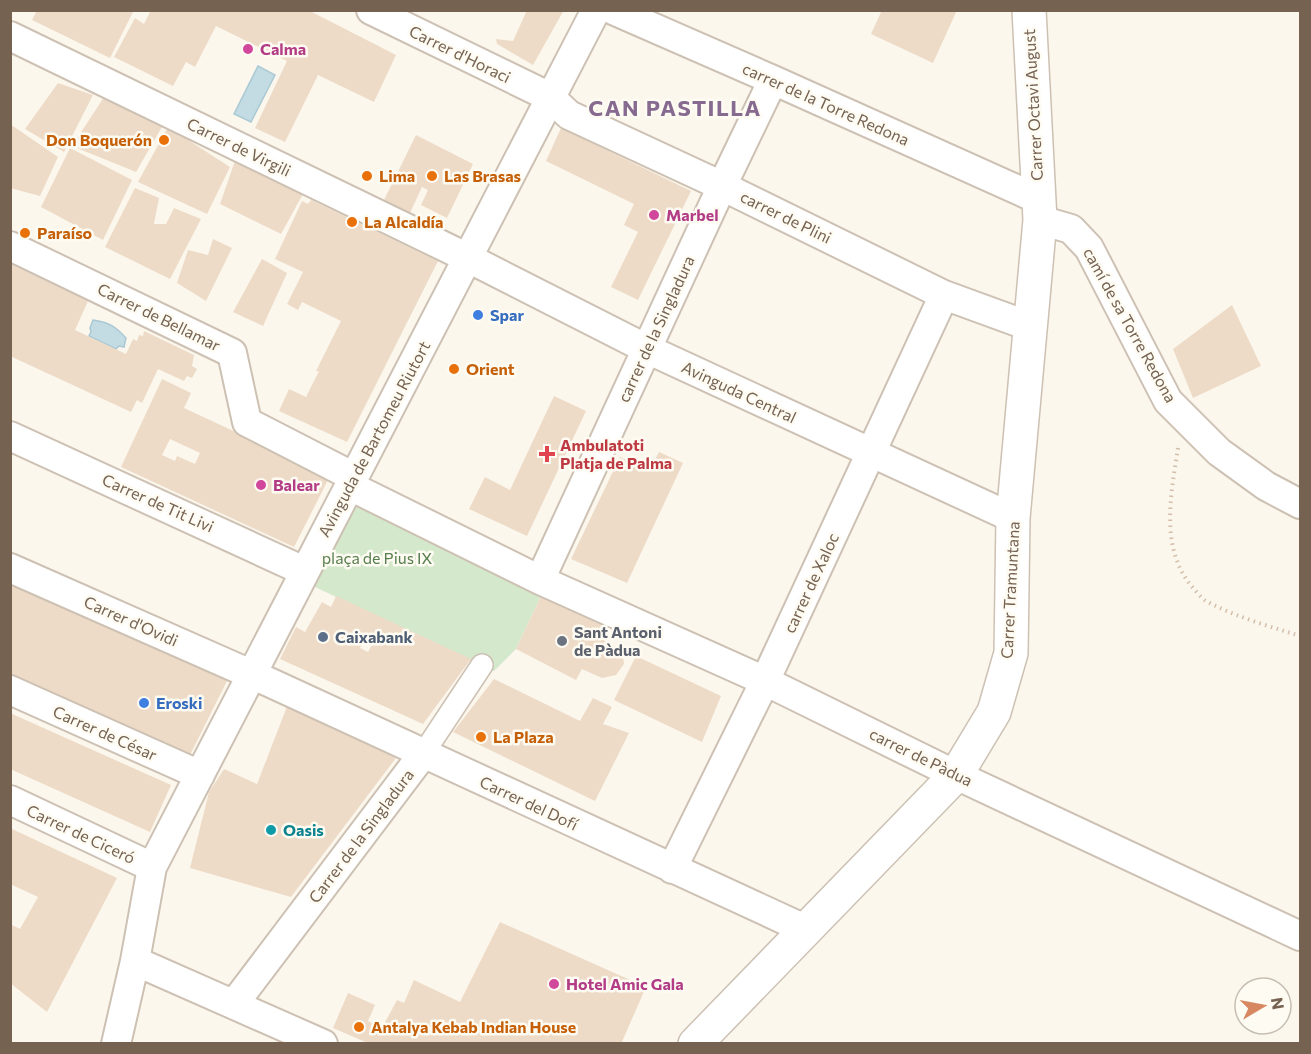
<svg xmlns="http://www.w3.org/2000/svg" width="1311" height="1054" viewBox="0 0 1311 1054" font-family="Commissioner,sans-serif">
<rect width="100%" height="100%" fill="#fbf7ed"/>
<!-- green -->
<path fill="#d4e8cc" d="M350 486 540 580 541 596 516 649 494 671 300 580Z"/>
<!-- water -->
<path fill="#c3dbe3" stroke="#aac9d4" stroke-width="1.5" d="M258 66 275 75 251 122 234 114Z
M93 320C109 322 116 327 126 338L124 347 119 346 116 349 89 336 91 332 90 328Z"/>
<!-- building -->
<path fill="#eedbc7" fill-rule="evenodd" d="M37 10H134L110 58 32 20Z
M151 10H308L396 55 374 102 318 75 285 142 255 128 287 61 216 26 195 67 186 62 173 86 114 57 135 18 144 24Z
M527 10H564L533 65 497 44 496 39 513 41Z
M882 10H957L933 63 871 34Z
M58 83 93 95 64 152 25 129Z
M106 94 166 120 136 172 72 146Z
M10 124 58 157 40 196 10 188Z
M168 127 230 167 207 214 138 182Z
M561 128 691 191 638 300 611 287 638 232 624 225 634 204 546 161Z
M416 135 473 164 447 218 421 205 428 190 422 187 410 213 384 200Z
M70 148 132 180 103 240 41 207Z
M236 158 303 194 281 234 220 204Z
M135 188 159 198 154 224H166L174 208 201 219 170 279 105 247Z
M311 200 438 261 347 442 279 411 289 389 306 397 319 371H316L341 321 302 302 298 310 287 304 303 272 275 259 302 201 308 204Z
M213 239 232 248 206 301 177 283 188 250 208 255Z
M262 259 287 273 263 326 233 312Z
M10 264 88 301 75 330 126 354 133 339 137 341 139 335 143 336 144 331 194 355 192 366 197 369 192 378 187 376 184 381 158 369 142 403 137 400 131 412 10 356Z
M1232 305 1261 366 1193 398 1173 349Z
M162 379 191 393 184 408 330 476 294 547 121 467ZM170 439 200 453 195 464 177 456 175 461 162 455Z
M554 396 586 411 527 536 469 509 485 477 510 490Z
M659 452 683 463 627 583 571 559 620 457 649 471Z
M10 577 229 677 188 759 10 678Z
M336 596 471 659 423 724 280 659 296 627 305 632 322 602 331 607ZM365 639 373 643 368 652 360 648Z
M541 596 602 625 596 636 613 645 620 651 623 657 624 664 616 675 602 678 582 669 576 680 516 649Z
M636 656 721 696 702 742 614 700Z
M494 679 580 721 593 698 612 707 603 724 629 733 595 801 453 732Z
M288 704 399 754 291 897 190 868 209 792 224 769 257 784Z
M10 713 171 785 150 832 10 769Z
M10 828 117 878 47 1012 10 983V924L20 929 38 897 10 884Z
M500 922 646 987 621 1044H370L333 1028 348 993 375 1005 368 1021 382 1028 397 1000 404 1003 414 980 460 1002Z"/>
<g fill="none" stroke-linecap="round" stroke-linejoin="round">
<!-- pedestrian casing -->
<g stroke="#cdc1b3" stroke-width="24">
<path id="pedestrian" d="M423 754 482 665"/>
</g>
<!-- minor casing -->
<g stroke="#cdc1b3" stroke-width="32">
<path id="minor" d="M371 10 550 97 569 115 722 186 944 295 1029 326
M613 10 773 80 1038 199
M10 36 468 258 647 349 1013 518
M1040 220 1071 229 1089 248 1168 401 1219 452 1266 486 1300 504
M10 246 232 353 247 422 354 477
M10 436 304 571
M350 486 540 580 765 681 956 775 1300 936
M10 568 271 683 807 930
M540 580 722 186 773 80
M10 690 200 775
M10 800 152 867
M672 869 765 681 944 295
M135 961 323 1044
M234 1004 423 754
M116 1044 135 961 152 867 596 10"/>
</g>
<!-- tertiary casing -->
<g stroke="#cdc1b3" stroke-width="36">
<path id="tertiary" d="M695 1044 956 775 994 712 1011 653 1013 518 1040 220 1029 10"/>
</g>
<!-- path -->
<path stroke="#d3beaa" stroke-width="4" stroke-dasharray="1.5 4.5" stroke-linecap="butt" d="M1178 448C1171 494 1159 549 1193 588 1197 592 1201 598 1206 601 1235 617 1269 626 1300 636"/>
<!-- pedestrian -->
<use href="#pedestrian" stroke="#fff" stroke-width="21"/>
<!-- minor -->
<use href="#minor" stroke="#fff" stroke-width="28"/>
<!-- tertiary -->
<use href="#tertiary" stroke="#fff" stroke-width="33"/>
</g>
<!-- markers -->
<g fill="#d1479c" stroke="#fefbf3" stroke-width="2">
<circle cx="248" cy="49" r="6"/>
<circle cx="654" cy="215" r="6"/>
<circle cx="261" cy="485" r="6"/>
<circle cx="554" cy="984" r="6"/>
</g>
<g fill="#e8710a" stroke="#fefbf3" stroke-width="2">
<circle cx="164" cy="140" r="6"/>
<circle cx="367" cy="176" r="6"/>
<circle cx="432" cy="176" r="6"/>
<circle cx="352" cy="222" r="6"/>
<circle cx="25" cy="233" r="6"/>
<circle cx="454" cy="369" r="6"/>
<circle cx="481" cy="737" r="6"/>
<circle cx="359" cy="1027" r="6"/>
</g>
<g fill="#3f7fe0" stroke="#fefbf3" stroke-width="2">
<circle cx="478" cy="315" r="6"/>
<circle cx="144" cy="703" r="6"/>
</g>
<path fill="#e0444e" stroke="#fefbf3" stroke-width="2" d="M544 445h6v6h6v6h-6v6h-6v-6h-6v-6h6z"/>
<circle fill="#5c6f8a" stroke="#fefbf3" stroke-width="2" cx="323" cy="637" r="6"/>
<circle fill="#6b7280" stroke="#fefbf3" stroke-width="2" cx="562" cy="641" r="6"/>
<circle fill="#0f9aa8" stroke="#fefbf3" stroke-width="2" cx="271" cy="830" r="6"/>
<g text-anchor="middle" stroke-width="5" stroke-linejoin="round" paint-order="stroke">
<!-- hotel labels -->
<g font-size="16" font-weight="bold" fill="#b23c85" stroke="#fefbf3" text-anchor="start">
<text x="260" y="55">Calma</text>
<text x="666" y="221">Marbel</text>
<text x="273" y="491">Balear</text>
<text x="566" y="990">Hotel Amic Gala</text>
</g>
<!-- street labels -->
<g font-size="16" fill="#756251" stroke="#fefbf3">
<text transform="translate(460 54) rotate(26)" y="6">Carrer d'Horaci</text>
<text transform="translate(826 104) rotate(24)" y="6">carrer de la Torre Redona</text>
<text transform="translate(1033 105) rotate(-93)" y="6">Carrer Octavi August</text>
<text transform="translate(239 147) rotate(26)" y="6">Carrer de Virgili</text>
<text transform="translate(786 217) rotate(26)" y="6">carrer de Plini</text>
<text transform="translate(159 317) rotate(26)" y="6">Carrer de Bellamar</text>
<text transform="translate(1130 325) rotate(61)" y="6">camí de sa Torre Redona</text>
<text transform="translate(656 329) rotate(-65)" y="6">carrer de la Singladura</text>
<text transform="translate(739 392) rotate(25)" y="6">Avinguda Central</text>
<text transform="translate(374 439) rotate(-62)" y="6">Avinguda de Bartomeu Riutort</text>
<text transform="translate(158 503) rotate(24)" y="6">Carrer de Tit Livi</text>
<text transform="translate(811 583) rotate(-65)" y="6">carrer de Xaloc</text>
<text transform="translate(1010 590) rotate(-87)" y="6">Carrer Tramuntana</text>
<text transform="translate(131 621) rotate(24)" y="6">Carrer d'Ovidi</text>
<text transform="translate(105 733) rotate(24)" y="6">Carrer de César</text>
<text transform="translate(921 757) rotate(26)" y="6">carrer de Pàdua</text>
<text transform="translate(529 803) rotate(25)" y="6">Carrer del Dofí</text>
<text transform="translate(81 834) rotate(25)" y="6">Carrer de Ciceró</text>
<text transform="translate(361 836) rotate(-53)" y="6">Carrer de la Singladura</text>
</g>
<!-- food labels -->
<g font-size="16" font-weight="bold" fill="#c56008" stroke="#fefbf3" text-anchor="start">
<text x="152" y="146" text-anchor="end">Don Boquerón</text>
<text x="379" y="182">Lima</text>
<text x="444" y="182">Las Brasas</text>
<text x="364" y="228">La Alcaldía</text>
<text x="37" y="239">Paraíso</text>
<text x="466" y="375">Orient</text>
<text x="493" y="743">La Plaza</text>
<text x="371" y="1033">Antalya Kebab Indian House</text>
</g>
<!-- shop labels -->
<g font-size="16" font-weight="bold" fill="#366cbe" stroke="#fefbf3" text-anchor="start">
<text x="490" y="321">Spar</text>
<text x="156" y="709">Eroski</text>
</g>
<!-- health labels -->
<g font-size="16" font-weight="bold" fill="#be3a42" stroke="#fefbf3" text-anchor="start">
<text x="560" y="451">Ambulatoti<tspan x="560" dy="18">Platja de Palma</tspan></text>
</g>
<!-- park labels -->
<g font-size="16" fill="#567e4e" stroke="#fefbf3">
<text x="377" y="564">plaça de Pius IX</text>
</g>
<!-- worship labels -->
<g font-size="16" font-weight="bold" fill="#5b616d" stroke="#fefbf3" text-anchor="start">
<text x="574" y="638">Sant Antoni<tspan x="574" dy="18">de Pàdua</tspan></text>
</g>
<!-- service labels -->
<g font-size="16" font-weight="bold" fill="#4e5e75" stroke="#fefbf3" text-anchor="start">
<text x="335" y="643">Caixabank</text>
</g>
<!-- culture labels -->
<g font-size="16" font-weight="bold" fill="#0d838f" stroke="#fefbf3" text-anchor="start">
<text x="283" y="836">Oasis</text>
</g>
<!-- district labels -->
<g font-size="22" font-weight="bold" letter-spacing="1.5" fill="#876a8f" stroke="#fefbf3">
<text x="675" y="116">CAN PASTILLA</text>
</g>
</g>
<!-- border -->
<rect width="1311" height="1054" fill="none" stroke="#756251" stroke-width="24"/>
<!-- north arrow -->
<g transform="translate(1263 1006) rotate(80)"><circle r="28" fill="#fefbf3" stroke="#c7beb2" stroke-width="1.5"/>
<path d="M0-4.5L10 22L0 15L-10 22Z" fill="#d78860"/>
<text y="-9" font-size="16" font-weight="bold" text-anchor="middle" fill="#756251">N</text>
</g>
</svg>
